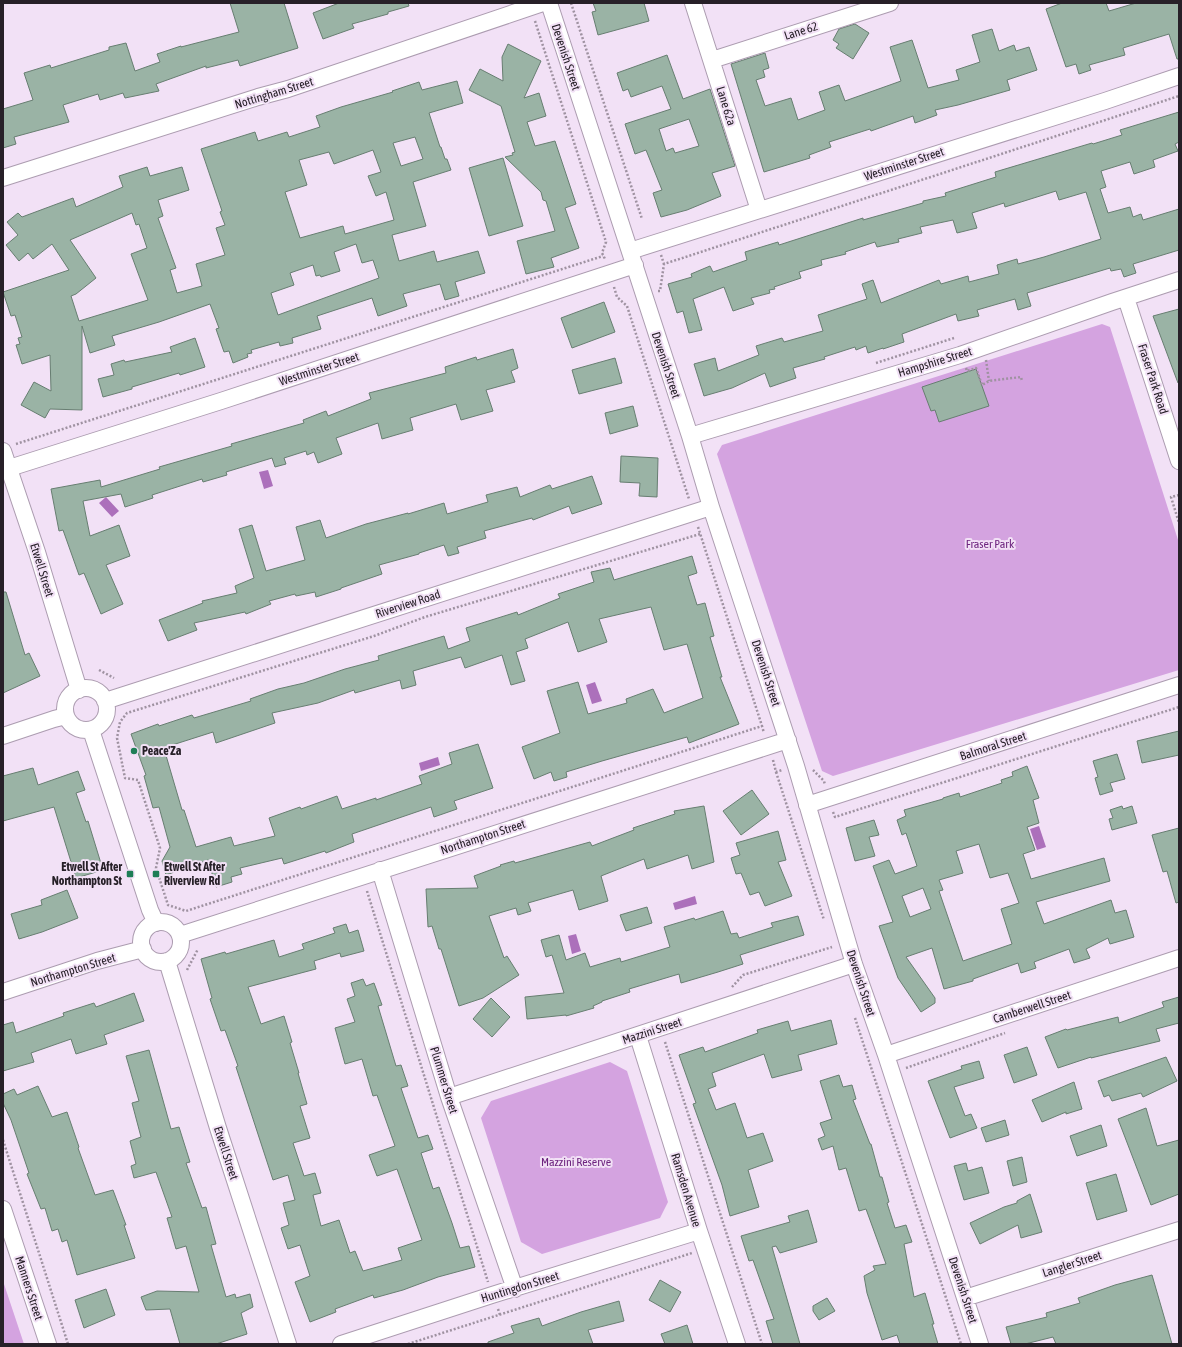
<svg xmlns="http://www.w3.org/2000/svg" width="1182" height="1347" viewBox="0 0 1182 1347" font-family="'Asap Condensed',sans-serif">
<rect width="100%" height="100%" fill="#f2e1f6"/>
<!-- green -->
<path fill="#d4a3e0" d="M1102 324 1110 327 1179 543V670L833 776 822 771 717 454 722 445Z
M610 1062 627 1071 668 1202 660 1218 542 1254 521 1242 481 1118 491 1101Z
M3 1281 24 1344H3Z"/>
<!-- water -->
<path fill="#ac70bb" d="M268 470 273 486 264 489 259 472Z
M106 497 119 511 112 517 99 503Z
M595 682 602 701 592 704 586 685Z
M438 757 440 765 421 771 419 763Z
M1039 826 1046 847 1037 850 1030 829Z
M695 896 697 904 675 910 673 903Z
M576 934 581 951 572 954 568 936Z"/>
<!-- building -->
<path fill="#9ab3a5" stroke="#677e71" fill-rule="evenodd" d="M230 3H284L298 48 240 66 238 60 206 68V66L156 84 159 91 125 98 123 93 100 100 98 94 63 105 69 122 14 137 16 144 3 148V109L33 100 24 73 50 65 51 68 109 50V47L126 43 135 71 160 62 157 54 181 46V47L239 32Z
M339 3H408L409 6 388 12V14L352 24 354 28 323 39 313 13Z
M593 3H644L649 21 598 35 592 12 596 11Z
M1062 3H1106L1109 11 1136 3H1179V59H1177L1169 34 1123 48 1125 55 1089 65 1091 70 1079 74 1076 64 1066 67 1046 9Z
M855 24 869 33 853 59 836 48 839 44 833 40 839 29Z
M992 29 999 51 1014 45 1016 51 1029 47 1037 70 1007 80 1010 90 958 105 935 110 937 115 915 123 913 116 871 131 870 129 829 142 831 147 809 155 810 158 764 172 731 64 765 53 769 68 763 70 765 77 756 80 765 106 791 98 798 120 825 110 819 92 839 85 845 101 901 81 890 47 912 40 928 88 959 80 956 70 980 62 972 35Z
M508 44 541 61 524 98 539 93 546 116 527 122 535 146 555 141 576 204 565 208 579 248 551 258 554 267 526 274 517 241 555 231 546 201 543 200 541 192 505 157 513 155 512 153 515 152 501 106 469 90 480 69 503 81 502 57Z
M667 55 683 99 710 89 735 166 712 173 721 196 687 210 661 217 653 193 662 190 646 150 635 154 625 124 671 109 662 86 631 97 628 89 623 91 617 73ZM689 119 699 146 675 153 673 148 666 151 659 129Z
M457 81 463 103 429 113 440 147H441L445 159H447L451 170 413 182 426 226 392 235 399 261 434 251 437 262 478 251 485 273 455 282 459 296 445 300 440 284 403 294 407 306 378 316 372 298 317 316 321 329 292 338 293 343 280 346 279 342 251 350 252 353 247 354 248 357 233 363 229 351 224 352 216 329 219 328 210 304 159 322 112 336 115 345 90 353 82 326V410L50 409 45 418 21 405 34 382 51 391 50 355 22 364 16 345 20 344 18 338 22 337 15 315 11 316 3 292 69 270 52 244 33 259 28 253 19 261 6 245 18 235 7 222 18 213 22 217 73 198 76 207 123 187 119 176 147 167 150 176 182 167 189 190 158 200 163 216 158 218 176 268 170 270 177 293 202 286 196 264 225 255 216 228 225 225 220 212 222 211 201 149 255 132 258 141 287 132 289 137 320 127 316 116 341 107 393 92 392 91 419 82 422 90ZM415 137 423 159 401 166 393 143ZM373 150 381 172 368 176 376 196 386 192 394 220 345 234 343 226 300 238 285 192 307 185 299 160 329 152 334 164ZM132 213 136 225 139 224 147 248 131 254 148 300 79 321 71 296 76 294 96 278 70 240ZM356 244 362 263 373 260 379 278 278 315 271 293 294 285 290 273 313 265 316 276 320 275 321 277 340 271 334 252Z
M1179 112V142L1175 144 1178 151 1153 160 1155 167 1134 174 1130 162 1101 171 1106 187 1100 189 1108 213 1130 207 1133 217 1141 214 1143 220 1179 209V250L1133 264 1136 273 1124 277 1121 269 1111 271 1110 268 1027 293 1031 306 1018 310 1015 299 977 310 979 316 958 321 956 314 902 334 904 342 883 349V348L868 353 866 346 856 350 855 347 824 357 825 359 793 368 796 378 770 387 765 373 732 388 704 396 694 364 715 358 718 371 759 355 756 346 782 338 784 342 823 331 818 315 867 299 862 284 873 280 881 303 939 280 941 284 968 276 969 282 999 274 997 265 1017 259 1018 264 1044 257 1101 239 1086 192 1059 200 1056 191 1005 207 1004 203 972 213 977 228 957 233 953 220 920 227 922 233 898 239 899 242 877 247 875 242 845 252 846 254 821 260 822 265 799 272 801 278 774 287 775 289 769 290 770 293 751 298 754 304 733 311 724 287 693 299 702 330 689 333 683 311 677 313 668 284 692 277 691 274 710 266 713 272 747 260 745 252 778 242 779 245 863 218V220L895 211 923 203V201L946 196 945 193 996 177 995 172 1092 143 1093 144 1122 135 1120 130Z
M503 158 523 226 489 236 469 168Z
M604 302 615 332 572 348 561 318Z
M1179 309V383H1178L1153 316Z
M195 338 205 367 180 375 179 373 132 387V389L103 397 98 379 114 375 111 364 124 360 125 362 172 352 170 347Z
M513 349 518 368 511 371 515 382 486 390 493 411 461 420 456 404 410 418 413 430 382 439 378 423 336 438 342 454 318 463 314 452 307 455 306 451 284 458 286 464 275 467 272 458 226 472 227 475 203 482 202 479 152 495 153 498 125 507 121 494 83 501 90 536 119 525 130 556 106 565 123 604 101 614 84 573 79 575 63 530 59 531 51 489 100 480 101 487 160 469 159 467 232 446 231 444 304 423 303 420 326 411 328 416 371 399 369 393 446 373 445 367 476 357 477 360Z
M615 358 622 383 579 394 572 370Z
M976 369 989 406 939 422 935 410 931 411 922 387Z
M633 406 638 426 610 434 605 413Z
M621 456 658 458 657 497 639 496 640 483 620 482Z
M592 476 602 504 572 514 569 506 533 520 532 518 484 531 486 538 457 547 459 553 448 556 444 545 419 553V554L379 565 382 574 341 588V589L316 597 315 592 296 596 295 594 269 601 271 604 246 614 245 612 194 623 197 630 168 641 159 620 203 603 202 601 237 593 235 586 254 578 239 529 252 525 266 571 305 560 296 527 320 520 326 538 366 524 408 513V514L444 503 447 514 488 502 486 495 517 487 520 497 550 485 552 489Z
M692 556 697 573 688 576 697 605 705 603 714 636 710 637 722 677H720L739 724 689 743 687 737 602 761 566 772 567 777 554 781 551 772 534 779 522 747 560 733 547 691 578 682 588 714 627 703 626 699 653 689 664 713 703 698 687 644 664 650 651 607 599 619 607 642 578 652 568 622 525 639 528 648 516 652 525 681 511 685 502 655 465 668 461 657 413 671 416 685 402 689 400 680 355 693 354 690 318 703 272 713 275 723 216 743 213 732 166 747 168 751 165 752 182 810H184L196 847 231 837 234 846 275 836 269 818 300 807 301 809 337 796 342 809 376 798V800L422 784 419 776 452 764 449 753 478 744 493 788 454 801 457 809 434 817 431 807 352 834 354 842 326 853 325 851 284 864 282 858 240 868 242 874 231 877 232 882 216 887 208 860 166 875 162 861 170 847 159 807 153 808 144 776 146 775 131 734 158 724 159 726 192 715 194 718 251 701 250 699 278 689 304 683 345 669 379 660 378 656 444 636 448 649 470 641 466 628 517 612 518 615 560 598 558 594 594 582 591 572 610 568 614 580Z
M3 592H6L25 655 29 653 40 676 3 693Z
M1179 731V755L1142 763 1137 741Z
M1117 754 1125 779 1110 783 1113 791 1100 795 1095 778 1098 777 1093 761Z
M1027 766 1039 798 1033 800 1039 823 1027 827 1035 850 1023 854 1031 879 1104 858 1110 881 1036 902 1044 924 1111 900 1115 913 1126 910 1134 937 1110 944 1108 938 1086 949 1090 958 1074 963 1069 949 1034 962 1036 968 1021 973 1018 963 973 979V981L944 989 932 948 906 957 935 998V1003L921 1012 898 978 879 926 893 922 873 866 889 860 895 874 917 866 906 833 902 835 897 820 906 816 904 810 943 799V798L959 793 960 797 1002 783 1001 780 1013 776 1012 772ZM979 844 990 878 1008 873 1019 903 1001 909 1012 944 963 961 939 891 943 890 939 880 963 873 956 851ZM923 888 931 909 910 917 902 896Z
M33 768 38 785 78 771 85 790 76 793 86 822 88 821 103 870 76 878 54 807 3 821V776Z
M752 790 769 814 741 835 723 811Z
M704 806 714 862 692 869 688 855 647 869 644 859 601 876 608 901 579 910 573 890 528 903 531 911 518 915 516 908 489 916 504 958 507 956 519 975 483 998 459 1006 441 949H439L432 926 428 927 426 889 478 888 474 876 501 866 500 865 514 861 515 863 590 842 592 846 634 830 633 828 675 814 674 811Z
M1122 806 1123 809 1132 806 1137 823 1112 830 1109 819 1113 818 1110 810Z
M874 820 879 835 869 837 875 856 855 861 846 828Z
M1179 828V902L1176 903 1167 871 1163 872 1152 835Z
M778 831 786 860 778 862 792 896 765 906 759 892 750 895 741 873 736 874 731 858 740 855 736 843Z
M67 890 78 918 42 932 19 939 11 914 42 905 41 900Z
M647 907 652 923 626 931 620 915Z
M723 911 731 934 737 933 739 938 773 927 771 923 798 916 804 935 740 955 743 964 718 972 681 983 679 974 629 989 630 992 602 1001V1002L593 1006 594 1008 566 1016V1015L527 1019 525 997 564 993 552 955 546 957 541 940 559 935 566 960 585 953 590 967 620 958 621 962 670 947 664 927 694 918 695 920Z
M346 924 349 933 358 930 364 951 341 957 340 953 314 961 316 969 248 987 261 1024 284 1016 292 1042 290 1043 299 1073H298L307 1104 300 1106 310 1138 293 1143 304 1176 315 1173 321 1193 313 1195 321 1226 339 1220 350 1253 355 1251 363 1271 402 1260 398 1248 422 1240 397 1169 377 1176 369 1155 395 1146 377 1095 373 1096 362 1059 345 1064 335 1028 355 1022 347 999 355 996 351 983 363 979 366 986 374 983 382 1005 378 1006 396 1066 401 1065 408 1086 401 1088 418 1138 428 1135 433 1149 421 1153 433 1189 439 1187 452 1223 460 1248 469 1246 475 1267 438 1277 403 1290 374 1298 373 1295 335 1309 336 1312 310 1322 295 1282 310 1276 300 1245 288 1249 281 1228 289 1225 283 1203 295 1200 288 1175 273 1180 236 1067 238 1066 225 1030 221 1031 210 999 212 998 201 959 225 952 226 954 274 940 279 957 304 949 302 944 335 933 333 928Z
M134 993 144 1021 104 1035 107 1044 76 1054 71 1039 31 1053 34 1062 3 1071V1025L13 1022 16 1033 64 1016 63 1013 94 1003 96 1007Z
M1179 997V1023L1156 1029 1160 1041 1091 1058V1057L1058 1068 1045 1037 1066 1029 1067 1030 1118 1017 1119 1023 1164 1007 1162 1002Z
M491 998 510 1017 492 1037 473 1019Z
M831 1020 837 1044 798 1055 802 1070 772 1078 764 1054 712 1073 716 1086 708 1089 716 1110 735 1103 747 1138 763 1133 773 1161 748 1170 759 1207 730 1216 722 1185 693 1104 696 1103 679 1055 703 1047 705 1052 758 1033 757 1030 788 1021 791 1031Z
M1027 1047 1037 1075 1014 1083 1004 1055Z
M149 1050 171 1129 179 1127 190 1162 186 1163 202 1208 206 1207 216 1244 211 1245 226 1297 235 1294 236 1298 250 1294 253 1307 241 1313 247 1334 216 1344H180L170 1309 146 1310 141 1297 157 1291 199 1292 186 1246 176 1249 167 1218 172 1217 156 1172 134 1178 131 1166 136 1164 130 1141 141 1137 132 1103 139 1101 126 1056Z
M1166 1057 1177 1081 1143 1097 1141 1093 1112 1101 1109 1095 1104 1097 1098 1081Z
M979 1061 984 1078 954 1087 965 1116 971 1114 977 1128 950 1138 928 1081 962 1069 961 1066Z
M839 1075 843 1087 852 1085 856 1099 853 1100 870 1144H871L880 1177H882L889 1202 887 1203 895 1228 906 1225 912 1242 904 1244 914 1297 925 1293 934 1324H932L938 1344H900L897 1335 882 1340 867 1293 864 1276 875 1270 873 1266 886 1264 866 1209 859 1211 846 1168 839 1170 833 1146 822 1150 818 1139 825 1136 820 1123 832 1119 820 1081Z
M1074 1082 1082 1109 1066 1114V1112L1042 1122 1032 1100Z
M38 1086 52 1117 67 1112 79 1147 78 1148 95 1195 113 1190 126 1225H124L135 1258 77 1275 67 1240 62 1242 58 1229 52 1231 45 1208 41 1209 27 1174 29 1173 11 1120 3 1103V1094L14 1089 17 1095Z
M1146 1108 1157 1146 1179 1140V1194L1151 1205 1118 1119Z
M1005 1120 1009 1135 986 1142 981 1128Z
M1101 1125 1107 1146 1077 1156 1070 1136Z
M1022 1157 1027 1182 1013 1186 1007 1161Z
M966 1163 968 1171 982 1167 989 1193 964 1200 954 1166Z
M1116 1174 1127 1211 1097 1220 1086 1183Z
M1030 1194 1042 1232 1021 1238 1018 1225 980 1244 970 1223 1004 1207 1017 1203V1201Z
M808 1210 817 1242 780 1253 776 1246 772 1247 800 1344H773L766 1321 774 1319 753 1260 749 1261 741 1236 790 1222 788 1216Z
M1152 1275 1172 1344H1056L1053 1337 1025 1344H1011L1006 1327 1047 1317 1046 1313 1080 1303 1078 1298 1115 1285Z
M660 1280 681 1292 670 1312 649 1300Z
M106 1289 115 1315 84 1328 75 1300Z
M827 1298 835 1311 819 1320 813 1311V1306Z
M619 1301 624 1321 588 1330 593 1344H488V1342L514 1333 511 1326 539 1318 542 1326 581 1312Z
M687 1325 693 1344H665L661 1334Z"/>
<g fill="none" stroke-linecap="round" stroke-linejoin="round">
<!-- minor casing -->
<g stroke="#ac9cb0" stroke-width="18">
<path id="minor" d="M549 3 690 436 711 507 796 766 854 964 886 1055 980 1344
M693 3 759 210
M712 60 890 3
M3 178 258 97 288 89 543 3
M630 251 1105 101 1179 76
M1126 298 1179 461
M690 436 960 355 1112 302 1179 280
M3 451 37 552 79 690
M3 470 221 401 635 265
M65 709a21 21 0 1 1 42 0a21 21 0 1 1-42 0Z
M105 701 711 507
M91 730 150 910 156 923
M3 736 54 719 66 716
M807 805 1179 685
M380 870 449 1097 515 1289
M141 942a20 20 0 1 1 40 0a20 20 0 1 1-40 0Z
M180 935 788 740
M167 961 218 1128 288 1344
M3 992 97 961 143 949
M638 1036 699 1231 737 1344
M886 1055 1179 958
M449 1097 854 964
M3 1209 48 1344
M965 1298 1179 1230
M341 1344 492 1295 699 1231"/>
</g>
<!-- path -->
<path stroke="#9f92a1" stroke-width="2.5" stroke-dasharray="2 2" stroke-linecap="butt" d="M571 3 642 219
M535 21 606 242 602 253 605 259
M661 255 664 264
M614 287 617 297 627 306 689 499
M658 291H660L664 264 1179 96
M986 360 989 381
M876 363 954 338
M966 368 967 371 976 368 982 385 989 381 1021 377 1022 381
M16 444 603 256
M1179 495 1171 497 1179 523
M698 527 762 726
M700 534 425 617 374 636 127 713 120 722 117 738 125 778 138 780 160 848 156 868 168 905 186 911 762 726 764 733
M99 670 114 678
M773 760 776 772 782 770
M813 770 824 781 825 785
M776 772 824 920
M833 812 835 817 1179 707
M367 891 488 1282
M187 970 198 949
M732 987 743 975 832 947
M855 1018 961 1344
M665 1042 762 1344
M906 1068 1005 1033
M3 1140 68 1344
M498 1309 500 1315
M408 1344 692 1253"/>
<!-- minor -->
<use href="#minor" stroke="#fff" stroke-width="16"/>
</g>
<!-- markers -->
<g fill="#1e7e56" stroke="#f2e1f6" stroke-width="1.5">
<circle cx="134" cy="751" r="4"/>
<rect x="126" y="870" width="8" height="8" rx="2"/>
<rect x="152" y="870" width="8" height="8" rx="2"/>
</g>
<g text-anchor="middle" stroke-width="4" stroke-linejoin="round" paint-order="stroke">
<!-- street labels -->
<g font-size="12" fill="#272028" stroke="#f2e1f6">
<text transform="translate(801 31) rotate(-18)" y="4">Lane 62</text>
<text transform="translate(566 57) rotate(72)" y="4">Devenish Street</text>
<text transform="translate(274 93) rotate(-17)" y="4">Nottingham Street</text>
<text transform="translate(726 106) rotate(73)" y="4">Lane 62a</text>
<text transform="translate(904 164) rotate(-18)" y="4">Westminster Street</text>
<text transform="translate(935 362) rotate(-17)" y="4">Hampshire Street</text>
<text transform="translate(666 365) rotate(72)" y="4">Devenish Street</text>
<text transform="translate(319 369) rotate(-18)" y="4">Westminster Street</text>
<text transform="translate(1153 379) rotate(72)" y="4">Fraser Park Road</text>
<text transform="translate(42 570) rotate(73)" y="4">Etwell Street</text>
<text transform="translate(408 604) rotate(-18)" y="4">Riverview Road</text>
<text transform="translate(766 673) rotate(72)" y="4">Devenish Street</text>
<text transform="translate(993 746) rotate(-18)" y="4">Balmoral Street</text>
<text transform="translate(483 837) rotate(-18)" y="4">Northampton Street</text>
<text transform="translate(73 970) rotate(-17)" y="4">Northampton Street</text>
<text transform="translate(861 983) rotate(72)" y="4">Devenish Street</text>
<text transform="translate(1032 1007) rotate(-18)" y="4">Camberwell Street</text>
<text transform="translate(652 1031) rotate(-18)" y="4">Mazzini Street</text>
<text transform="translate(444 1080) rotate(73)" y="4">Plummer Street</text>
<text transform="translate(226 1153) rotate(72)" y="4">Etwell Street</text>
<text transform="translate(686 1190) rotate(73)" y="4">Ramsden Avenue</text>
<text transform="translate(1072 1264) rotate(-18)" y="4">Langler Street</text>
<text transform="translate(520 1287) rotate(-17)" y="4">Huntingdon Street</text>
<text transform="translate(29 1288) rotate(72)" y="4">Manners Street</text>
<text transform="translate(963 1290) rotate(72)" y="4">Devenish Street</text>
</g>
<!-- park labels -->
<g font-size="12" fill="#6e247f" stroke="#f2e1f6">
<text x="990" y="548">Fraser Park</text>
<text x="576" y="1166">Mazzini Reserve</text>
</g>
<!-- poi labels -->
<g font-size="12" font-weight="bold" fill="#272028" stroke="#f2e1f6" text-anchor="start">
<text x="142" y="755">Peace'Za</text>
<text x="122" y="871" text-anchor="end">Etwell St After<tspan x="122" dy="14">Northampton St</tspan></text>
<text x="164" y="871">Etwell St After<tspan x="164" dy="14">Riverview Rd</tspan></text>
</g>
</g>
<!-- border -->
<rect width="1182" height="1347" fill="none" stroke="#272028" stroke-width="8"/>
</svg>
